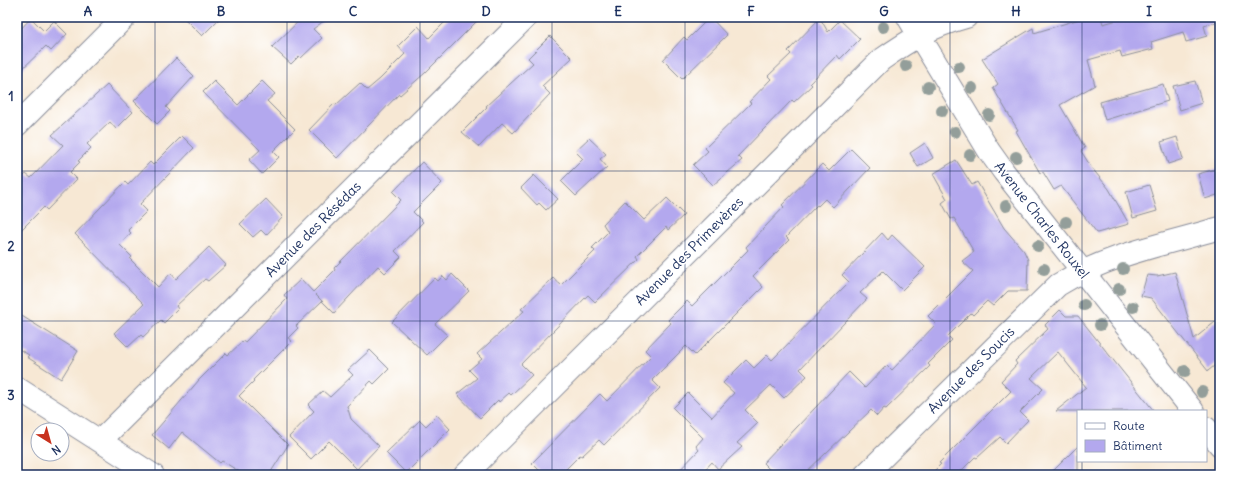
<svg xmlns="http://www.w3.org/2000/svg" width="1237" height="492" viewBox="0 0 1237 492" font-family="Delius,sans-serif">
<rect width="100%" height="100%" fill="#fff"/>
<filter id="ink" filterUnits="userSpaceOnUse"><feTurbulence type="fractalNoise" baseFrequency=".025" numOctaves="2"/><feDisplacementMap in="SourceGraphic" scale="8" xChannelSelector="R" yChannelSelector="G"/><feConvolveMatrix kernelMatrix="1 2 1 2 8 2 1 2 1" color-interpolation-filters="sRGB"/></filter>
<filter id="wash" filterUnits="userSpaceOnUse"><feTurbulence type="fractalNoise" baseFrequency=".012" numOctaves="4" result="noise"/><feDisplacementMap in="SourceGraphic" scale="16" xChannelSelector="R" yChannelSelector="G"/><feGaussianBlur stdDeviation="0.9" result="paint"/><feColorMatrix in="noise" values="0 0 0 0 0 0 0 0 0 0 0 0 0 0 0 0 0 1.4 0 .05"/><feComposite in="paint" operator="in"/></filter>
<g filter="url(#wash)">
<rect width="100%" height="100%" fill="#f7e8d4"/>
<g id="blocks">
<!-- building -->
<path fill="#b3a8ee" d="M183 17H221L202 36Z
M303 17H329L313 29 322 38 301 58 299 56 291 64 272 47Z
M450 17H481L425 73 400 95 399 94 337 158 309 130 334 104 336 105 360 83 367 90 380 79 405 54 398 46 418 26 429 38Z
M710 17 727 35 682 79 663 60 684 37 687 40Z
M1086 17H1101L1103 24 1128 17H1218L1219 21 1204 26 1207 36 1186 42 1183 32 1151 42 1153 49 1122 57 1120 51 1088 60 1095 85 1060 105 1085 148 1081 151 1091 167 1109 189 1129 224 1097 233 1061 186 1054 190 1043 172 1040 173 1016 131 1018 130 993 88 998 84 982 59 1033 28 1034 33Z
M31 18 44 31 54 21 67 34 51 51 46 46 17 74V33Z
M820 18 828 32 840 20 860 39 840 59 837 55 810 83 812 85 794 102 792 100 738 156 742 160 713 185 693 165 708 151 705 148 751 103 749 102 771 79 768 76 791 54 788 51Z
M550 36 572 58 542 86 550 94 513 133 502 123 479 147 462 132 487 107 486 106 533 63 528 58Z
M176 58 194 76 166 107 170 111 157 124 134 101Z
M214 81 238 105 262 81 275 94 267 101 295 129 273 151 279 157 262 174 249 160 260 150 203 92Z
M1195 81 1202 103 1180 110 1173 86Z
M1163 84 1168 101 1105 120 1100 102Z
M107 85 133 112 116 129 110 122 87 144 91 148 78 161 80 162 70 172 77 179 47 210 44 207 17 234V183L26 174 31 178 63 145 52 135Z
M182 136 194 148 140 204 147 211 128 230 131 233 119 244 132 257 130 259 158 287 171 273 176 279 209 247 226 265 208 281 205 279 176 306 178 309 164 323 161 320 143 337 141 335 128 347 114 333 144 304 75 234 125 182 128 185 150 162 153 165Z
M1177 137 1183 159 1168 164 1161 142Z
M589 138 606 154 600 159 607 167 576 196 561 181 583 159 575 151Z
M925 143 933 158 918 167 910 153Z
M851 149 870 168 833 207 825 199 818 206 817 205 786 237 789 240 753 276 763 287 695 355 686 346 652 380 660 388 604 445 599 440 582 456 580 455 560 475H544L532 463 600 394 607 401 651 356 645 350 671 323 668 320 687 301 692 306 748 250 746 247 784 207 782 205 822 164 829 171Z
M956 160 972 185 977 182 1004 228 1024 251 1028 260 1027 291H1008L993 306 987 301 973 315 971 313 948 336 952 340 928 364 930 366 886 409 884 408 877 416 871 410 803 475H775L763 463 849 372 865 388 887 365 892 370 936 324 928 316 973 271 962 261 974 252 954 218 951 219 942 203 947 199 933 174Z
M422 162 442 183 413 212 423 222 395 251 401 257 385 273 378 266 334 313 315 294 322 301 296 326 298 328 288 338 292 341 253 380 254 381 239 396 288 445 269 475H245L222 461 220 463 182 432 169 449 152 435 199 380 226 353 228 355 243 341 245 342 287 299 284 295 301 279 313 292 335 270 334 268 341 261 401 200 393 192Z
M1220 168V194L1205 199 1198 174Z
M534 175 558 199 546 210 539 203 537 205 521 188Z
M1149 185 1157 211 1133 218 1126 192Z
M667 198 684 215 668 230 666 227 637 256 639 259 595 302 588 295 521 364 532 375 511 395 509 393 499 402 498 400 480 418 457 394 477 378 469 370 482 359 477 354 524 311 521 309 553 278 561 285 595 251 592 248 608 232 603 224 625 201 644 220Z
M266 199 283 217 266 235 261 230 253 237 240 224Z
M882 233 888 240 892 235 925 267 902 290 883 271 860 293 867 299 800 369 807 376 784 398 771 385 745 410 758 423 737 443 742 447 718 469 712 462 700 475H675L699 450 696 446 703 438 673 408 688 393 712 417 734 393 723 383 746 360 754 368 767 355 772 360 849 282 842 275Z
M1175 272 1194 339 1220 318V361L1208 371 1151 298 1141 296 1147 275 1157 276Z
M452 274 469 291 435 324 447 335 427 355 392 322 435 278 438 281 443 276 447 280Z
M1060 310 1066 316H1078L1154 411H1056L1086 387 1058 352 1031 378 1043 389 1020 412 1028 420 1006 443 1000 437 977 458 975 457 957 475H930L941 464 939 463 1011 391 1001 381 1017 364 1015 361 1048 329 1045 325Z
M17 313 78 351 61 379 27 357 29 355 17 348Z
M370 350 389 369 374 384 371 381 347 406 351 419 379 446 357 469 329 441 311 459 289 437 314 411 308 405 323 391 330 397 353 375 348 370Z
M437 415 450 429 406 473 386 453 420 420 426 426Z
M1078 446V475H1049Z"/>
</g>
</g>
<g filter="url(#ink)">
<use href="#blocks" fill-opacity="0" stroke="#898c99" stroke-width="1"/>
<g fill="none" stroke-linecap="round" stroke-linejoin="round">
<!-- minor casing -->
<g stroke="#898c99" stroke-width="24">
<path id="minor" d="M908 17 989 151 1004 172 1193 411
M17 125 125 17
M17 388 153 475
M1206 428 1220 445
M100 441 526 17
M465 475 881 60C911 39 930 27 966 17
M865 475 1058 285C1107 255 1165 244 1220 228"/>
</g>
<!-- minor -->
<use href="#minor" stroke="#fff" stroke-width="22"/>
</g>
<!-- trees -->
<g fill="#939e9a">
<circle cx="883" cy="27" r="6"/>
<circle cx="906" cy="66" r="6"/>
<circle cx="959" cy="67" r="6"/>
<circle cx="928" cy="87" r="6"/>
<circle cx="972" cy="88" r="6"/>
<circle cx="942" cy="111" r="6"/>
<circle cx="989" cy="115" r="6"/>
<circle cx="955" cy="132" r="6"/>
<circle cx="970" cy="155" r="6"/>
<circle cx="1016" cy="157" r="6"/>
<circle cx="1006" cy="206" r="6"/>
<circle cx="1066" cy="222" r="6"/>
<circle cx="1038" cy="246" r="6"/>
<circle cx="1044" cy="269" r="6"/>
<circle cx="1123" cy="269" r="6"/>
<circle cx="1119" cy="289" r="6"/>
<circle cx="1084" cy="305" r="6"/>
<circle cx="1133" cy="307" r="6"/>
<circle cx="1100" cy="325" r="6"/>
<circle cx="1185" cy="371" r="6"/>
<circle cx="1202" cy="392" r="6"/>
</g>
</g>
<!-- grid -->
<path fill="none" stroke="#1b2f5e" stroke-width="1" stroke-opacity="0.55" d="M155 17V475M287 17V475M420 17V475M552 17V475M685 17V475M817 17V475M950 17V475M1082 17V411M17 171H1220M17 321H1220M1082 461V475"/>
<g text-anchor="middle" stroke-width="3" stroke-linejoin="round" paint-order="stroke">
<!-- street labels -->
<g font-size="14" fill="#1b2f5e" stroke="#fff">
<text transform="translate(1042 220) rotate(52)" y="5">Avenue Charles Rouxel</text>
<text transform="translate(313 229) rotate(-45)" y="5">Avenue des Résédas</text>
<text transform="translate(689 251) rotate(-45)" y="5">Avenue des Primevères</text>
<text transform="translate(971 370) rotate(-45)" y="5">Avenue des Soucis</text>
</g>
</g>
<!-- margin -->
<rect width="1237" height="492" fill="none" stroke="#fff" stroke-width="44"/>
<!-- legend -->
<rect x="1077" y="410" width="130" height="52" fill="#ffffff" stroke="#a4acbf"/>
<rect x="1085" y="423" width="20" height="6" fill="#ffffff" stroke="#a4acbf"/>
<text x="1113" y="430" font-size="12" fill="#1b2f5e">Route</text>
<rect x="1085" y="440" width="20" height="12" fill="#b3a8ee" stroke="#a4acbf"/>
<text x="1113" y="450" font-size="12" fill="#1b2f5e">Bâtiment</text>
<!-- north arrow -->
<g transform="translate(50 442) rotate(143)"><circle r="19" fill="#ffffff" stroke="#a4acbf"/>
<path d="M0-3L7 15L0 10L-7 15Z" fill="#c8321e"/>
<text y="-6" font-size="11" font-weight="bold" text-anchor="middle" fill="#1b2f5e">N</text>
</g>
<rect x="22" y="22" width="1193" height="448" fill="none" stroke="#1b2f5e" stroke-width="1.5"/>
<g font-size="13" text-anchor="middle" font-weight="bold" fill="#1b2f5e">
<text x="88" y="16">A</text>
<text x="221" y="16">B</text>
<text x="353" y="16">C</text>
<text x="486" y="16">D</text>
<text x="618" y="16">E</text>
<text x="751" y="16">F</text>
<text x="884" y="16">G</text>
<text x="1016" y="16">H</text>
<text x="1149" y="16">I</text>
<text x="11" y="101">1</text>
<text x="11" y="251">2</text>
<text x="11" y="400">3</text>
</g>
</svg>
